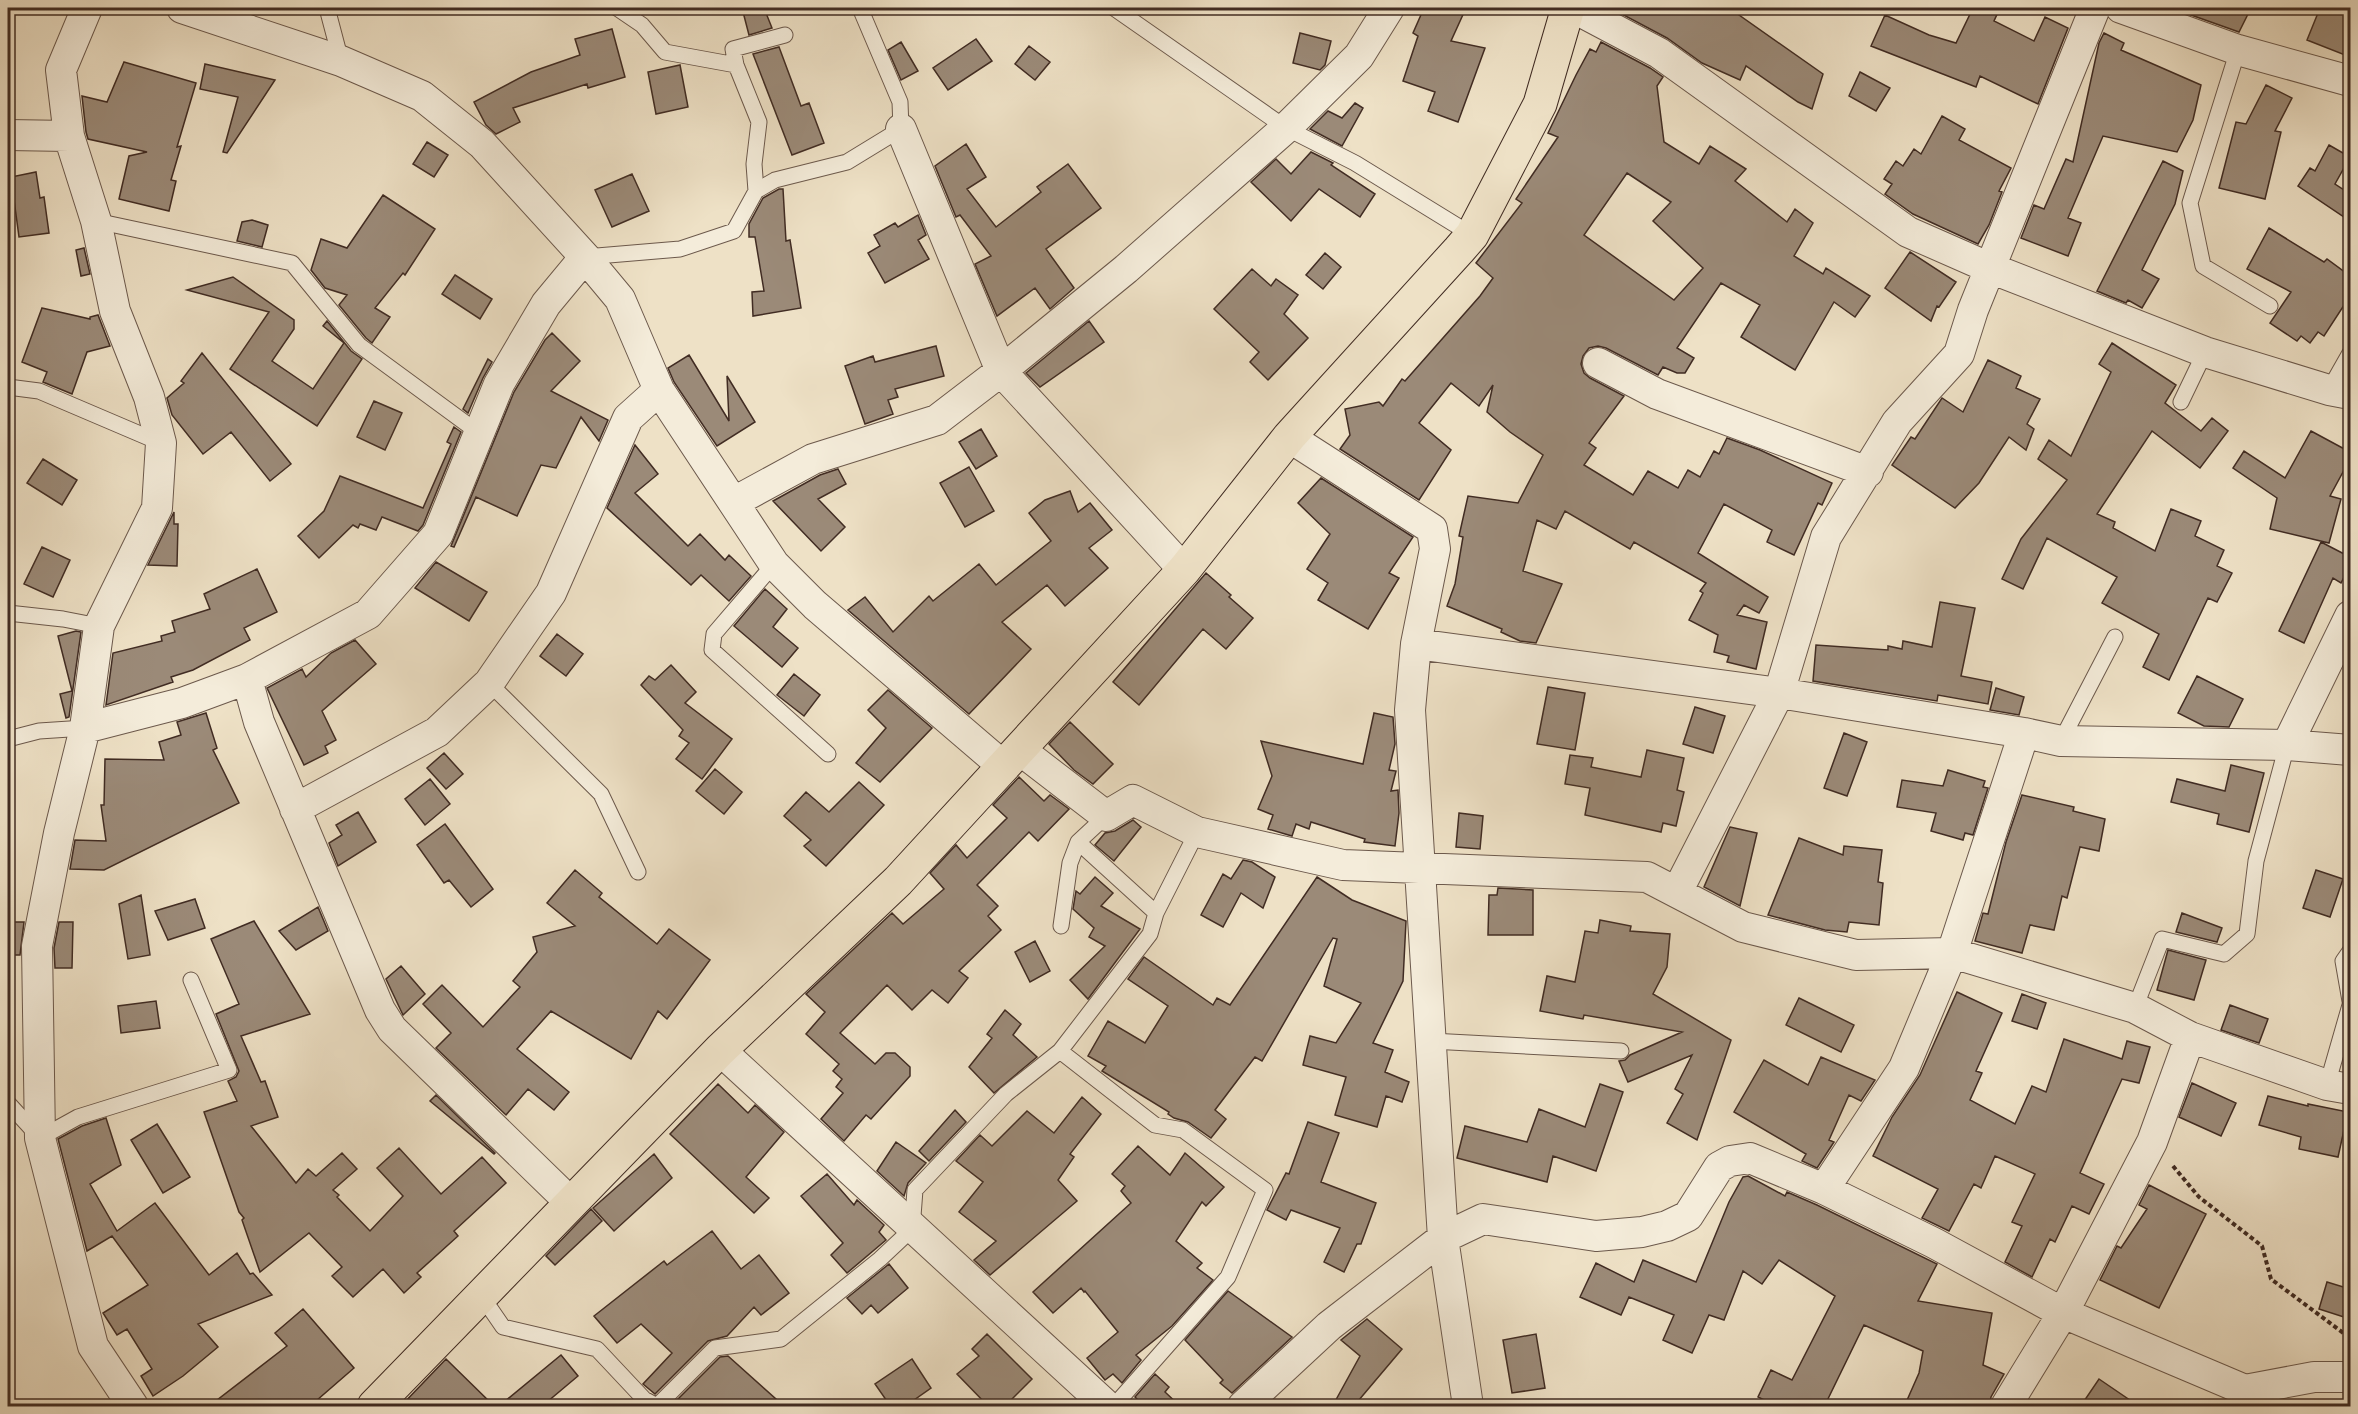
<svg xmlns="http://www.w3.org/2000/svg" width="2358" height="1414" viewBox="0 0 2358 1414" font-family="'Old Standard TT',serif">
<rect width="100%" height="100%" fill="#eee1c6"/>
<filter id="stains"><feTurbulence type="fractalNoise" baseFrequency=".00333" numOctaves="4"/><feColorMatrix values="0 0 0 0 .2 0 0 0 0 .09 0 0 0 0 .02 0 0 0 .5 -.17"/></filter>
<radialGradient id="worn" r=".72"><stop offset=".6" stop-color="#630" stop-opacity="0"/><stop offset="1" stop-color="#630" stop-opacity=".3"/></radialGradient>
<!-- building -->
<path fill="#9b8a78" stroke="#412c23" stroke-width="1.5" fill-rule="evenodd" d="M742 8H764L772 28 749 35Z
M1424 8H1466L1451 41 1485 48 1458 122 1428 111 1435 92 1403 81 1418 36 1413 33Z
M1617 8H1729L1823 74 1812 109 1798 102 1746 66 1740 80 1702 63 1667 38 1616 11Z
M1973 8H2000L1994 21 2034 41 2045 17 2068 28 2038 104 1980 76 1976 87 1871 46 1885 15 1929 35 1956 43Z
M2178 8H2251L2239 32 2177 10Z
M2320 8H2350V57L2307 40Z
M612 29 625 77 588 88 587 84 513 108 520 122 496 134 486 125 474 102 531 72 580 55 575 39Z
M1300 33 1331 41 1325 65 1320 70 1293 63Z
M2104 33 2124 43 2121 50 2201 85 2193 120 2177 152 2103 136 2068 218 2081 223 2068 256 2021 238 2034 205 2044 209 2066 159 2073 162 2099 43Z
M976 39 992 61 948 90 933 68Z
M901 42 918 71 901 80 888 50Z
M1601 42 1650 68 1663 77 1657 86 1664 142 1699 164 1710 146 1746 169 1735 181 1787 222 1795 209 1813 223 1794 256 1823 274 1826 268 1870 296 1855 317 1834 302 1795 370 1741 337 1760 305 1721 283 1677 348 1694 358 1685 373H1677L1663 367 1658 375 1606 348 1598 346 1589 348 1583 356 1581 364 1584 373 1590 378 1624 396 1589 443 1596 448 1584 465 1633 495 1648 471 1678 488 1688 470 1700 477 1714 451 1719 454 1727 438 1760 450 1832 483 1822 505 1818 503 1794 555 1767 542 1772 530 1724 504 1698 553 1768 597 1759 613 1744 605 1737 615 1767 622 1756 669 1727 662 1729 656 1714 652 1718 635 1689 620 1703 593 1700 591 1706 583 1634 542 1630 549 1565 511 1556 529 1537 520 1523 571 1562 584 1536 643 1520 641 1501 632 1502 629 1447 606 1455 584 1463 537 1459 536 1468 496 1518 503 1543 455 1510 432 1487 412 1493 385 1479 406 1451 383 1419 423 1451 450 1419 500 1340 449 1350 435 1345 409 1379 402 1383 406 1402 379 1405 381 1480 296 1493 278 1476 263 1522 203 1516 199 1558 137 1548 133 1576 75 1590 49 1596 52ZM1627 173 1671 202 1653 221 1703 268 1674 300 1584 235Z
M1029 46 1050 62 1035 80 1015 64Z
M779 47 801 106 809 103 824 143 792 155 753 54Z
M124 62 196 83 177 147 181 146 171 180 176 181 169 211 119 199 129 156 147 152 88 139 86 132 82 96 107 102Z
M205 64 275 80 227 153 223 152 238 97 200 89Z
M680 65 688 107 656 114 648 72Z
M1860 72 1890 88 1876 111 1849 96Z
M2266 85 2292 98 2275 131 2281 132 2265 199 2219 188 2236 122 2246 124Z
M1355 103 1363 108 1342 146 1310 129 1328 111 1342 118Z
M1942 116 1965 129 1959 140 2011 168 1999 191 2002 192 1989 225 1978 244 1913 214 1885 194 1892 184 1884 179 1896 161 1903 166 1914 149 1921 154Z
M427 142 448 155 434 177 413 164Z
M966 144 986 177 967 189 996 227 1041 192 1037 187 1068 164 1101 208 1046 249 1074 288 1050 309 1035 288 997 316 975 264 991 256 960 215 956 217 935 166Z
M2329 145 2350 157 2335 184 2350 194V221L2298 186 2310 168 2315 171Z
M1311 152 1333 163 1331 165 1375 194 1360 217 1319 189 1291 221 1251 182 1276 159 1291 174Z
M2163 161 2183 171 2175 204 2142 270 2159 279 2142 308 2128 300 2126 303 2097 291Z
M36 172 40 198 44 197 49 233 19 237 11 177Z
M632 174 649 211 612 227 595 190Z
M779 189H783L786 241 790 240 801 308 753 316 752 292 764 291 755 237H749V224L763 198Z
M383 195 435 229 405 275 403 273 375 308 390 317 372 343 366 338 339 305 347 295 325 288 311 270 321 239 347 248Z
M918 215 926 235 918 240 929 259 885 283 868 253 880 246 874 235 895 223 898 227Z
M252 220 268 225 262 247 237 241 242 222Z
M2269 228 2324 262 2327 259 2350 276V296L2324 336 2318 332 2310 343 2301 336 2297 341 2270 323 2291 292 2247 269Z
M84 248 90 274 81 276 76 250Z
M1910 252 1956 282 1939 307 1937 306 1931 321 1885 288Z
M1325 253 1341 267 1323 289 1306 275Z
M1252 269 1271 286 1276 279 1298 295 1284 314 1308 338 1268 380 1250 362 1259 352 1214 309Z
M455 275 492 299 480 319 442 294Z
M233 277 294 320V329L272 361 313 389 344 343 323 326 327 321 351 351 362 359 317 426 230 369 269 312 187 290Z
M42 308 90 319V317L98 315 110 346 87 352 72 394 43 382 47 372 22 362Z
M1089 321 1104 342 1040 387 1026 373Z
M552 333 580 361 551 391 608 420 599 441 581 417 556 468 541 465 517 516 476 497 454 547 451 546 514 392 545 340Z
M2112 343 2176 385 2165 403 2201 431 2212 418 2228 431 2200 468 2152 431 2097 514 2115 522 2113 528 2155 551 2171 509 2201 521 2195 536 2224 550 2217 566 2232 573 2217 602 2208 598 2169 680 2143 667 2159 634 2102 603 2117 577 2047 538 2023 589 2002 579 2021 539 2067 480 2038 459 2049 440 2071 456 2111 372 2099 364Z
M936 346 944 376 895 389 898 397 888 400 893 414 865 424 845 366 873 356 875 362Z
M202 353 291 464 270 481 231 432 203 454 172 415 167 398 184 383 181 381Z
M689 355 729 421 727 376 755 422 717 446 674 382 668 368Z
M488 359 492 362 483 378 468 413 463 409Z
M1988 360 2021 376 2016 388 2040 399 2027 424 2034 429 2026 450 2009 437 1979 483 1955 508 1892 465 1911 437 1915 439 1942 398 1963 412Z
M374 401 402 413 385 450 357 437Z
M454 427 461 432 423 525 418 531 382 517 376 530 360 524 358 528 353 525 319 558 298 536 324 511 340 476 423 508 451 444 447 442Z
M981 429 997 456 976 469 959 442Z
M2311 431 2350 452V459L2330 496 2341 499 2329 543 2270 529 2277 498 2233 468 2244 451 2285 478Z
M635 445 658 474 635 493 688 546 700 534 725 560 729 555 751 576 729 601 701 575 691 585 607 508Z
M43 459 77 480 62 505 27 483Z
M969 467 994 511 965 527 940 483Z
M838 469 846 484 818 499 845 527 821 551 773 501 820 475Z
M1321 478 1413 537 1389 573 1399 578 1368 629 1318 600 1328 583 1307 569 1330 534 1298 503Z
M1070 491 1078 512 1090 503 1112 530 1089 548 1108 568 1065 606 1047 585 1002 622 1031 649 969 714 848 610 865 597 893 632 929 596 933 601 979 564 996 585 1051 541 1029 513 1045 500Z
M174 512V524H178L177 566 148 565Z
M2321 542 2350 557V565L2341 583 2333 578 2304 643 2279 631Z
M42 547 70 560 53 597 24 584Z
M436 562 487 592 469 621 415 588Z
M257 569 277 612 244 628 250 640 193 670 171 677 173 682 106 705 113 653 162 641 161 636 175 632 172 621 210 609 204 594Z
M1206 573 1231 595 1229 597 1253 618 1226 649 1203 629 1139 705 1113 682Z
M765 589 787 609 773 627 798 648 782 667 734 626Z
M1940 602 1975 608 1961 676 1992 682 1988 704 1938 695 1937 701 1813 681 1816 645 1888 650V646L1902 649 1903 641 1932 647Z
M76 631 81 632 69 717 66 718 60 694 72 691 58 636Z
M557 634 583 654 566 676 540 656Z
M355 640 376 664 322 711 336 740 325 746 328 753 304 765 267 688 302 669 306 677 331 653Z
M671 665 696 692 685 703 732 739 702 779 676 759 689 743 679 736 683 730 641 685 649 676 655 680Z
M794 674 820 695 804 716 777 695Z
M2197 676 2243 699 2229 727 2204 726 2178 713Z
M1548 687 1585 693 1575 750 1537 744Z
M1996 688 2024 697 2019 715 1990 710Z
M888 690 932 728 880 782 856 763 886 728 868 710Z
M1695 707 1725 716 1713 753 1683 744Z
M206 713 217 748 213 750 239 803 104 870 70 869 75 840 106 841 101 805H104L105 759 164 760 159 742 181 735 177 722Z
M1374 713 1393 717 1395 744 1389 770 1396 771 1391 791 1398 790 1399 813 1395 846 1364 842 1365 839 1311 822 1309 829 1296 824 1292 836 1268 829 1273 815 1258 809 1272 776 1261 741 1363 764Z
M1070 722 1113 764 1093 784 1074 770 1049 744Z
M1844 733 1867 742 1847 796 1824 788Z
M1647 750 1684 758 1677 790 1684 792 1676 826 1663 823 1661 832 1585 815 1590 788 1565 784 1570 755 1593 758 1591 767 1641 777Z
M444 753 463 774 446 789 427 768Z
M2231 765 2264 773 2249 832 2217 824 2219 814 2171 802 2177 779 2225 791Z
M715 769 742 792 724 814 696 791Z
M1948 770 1985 781 1983 787 1988 788 1973 835 1965 833 1963 840 1931 831 1936 813 1897 807 1902 780 1943 786Z
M1019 777 1044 801 1050 795 1069 809 1038 841 1029 832 977 885 998 906 988 916 1001 930 959 971 968 978 948 1003 932 990 912 1010 887 985 840 1033 875 1064 886 1053H895L910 1067V1076L871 1119 866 1115 844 1141 821 1119 843 1093 836 1087 842 1079 833 1071 839 1064 806 1034 825 1012 806 994 892 913 903 924 944 889 930 873 956 845 967 858 1007 818 993 805Z
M430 779 450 804 425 825 405 799Z
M859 782 884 805 826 866 804 846 811 840 784 816 806 792 829 812Z
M2022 795 2074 807 2073 811 2105 819 2099 851 2080 847 2067 898 2062 896 2054 930 2030 925 2022 953 1975 941 1983 913 1988 914 2006 842Z
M358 812 376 842 338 866 329 843 342 835 336 825Z
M1459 813 1483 816 1480 849 1456 847Z
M1133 820 1141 827 1114 861 1095 845 1105 833 1115 831Z
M445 824 493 889 471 907 449 880 444 883 417 845Z
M1730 827 1757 833 1740 906 1704 887Z
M1799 838 1843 855 1844 846 1882 850 1878 882 1883 883 1879 925 1849 922 1847 932 1825 930 1768 915Z
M1243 860 1252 862 1275 877 1263 908 1241 893 1223 927 1201 915 1223 874 1231 879Z
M575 870 602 893 599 897 657 944 669 929 710 960 667 1019 658 1011 631 1059 551 1011 517 1049 569 1092 554 1110 528 1089 506 1115 436 1048 451 1033 423 1004 442 985 483 1027 520 987 513 981 537 952 533 937 575 926 547 903Z
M2316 870 2343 879 2330 917 2303 908Z
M1095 877 1113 893 1101 906 1140 929 1088 999 1070 980 1105 946 1089 937 1094 928 1073 909 1076 891 1080 894Z
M1317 877 1352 900 1406 921 1403 981 1373 1043 1393 1050 1385 1072 1409 1082 1402 1102 1386 1096 1377 1127 1335 1115 1346 1077 1303 1065 1310 1036 1336 1043 1361 1003 1324 986 1337 939 1333 938 1262 1061 1255 1057 1215 1110 1226 1119 1211 1138 1188 1122 1174 1118 1168 1114 1169 1112 1102 1071 1106 1066 1088 1056 1108 1021 1145 1043 1168 1006 1128 979 1144 957 1213 1005 1217 998 1230 1005Z
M1498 888 1533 890V935H1488L1489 895H1497Z
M141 895 150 955 128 959 119 904Z
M195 899 205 928 168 940 155 911Z
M318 907 328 931 296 950 279 931Z
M2182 913 2222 928 2217 942 2176 932Z
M1600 920 1631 926 1630 931 1670 934 1667 967 1653 994 1731 1040 1697 1140 1667 1123 1683 1094 1675 1089 1692 1055 1628 1082 1619 1061 1625 1060 1630 1055 1682 1032 1584 1015 1583 1019 1540 1011 1547 976 1575 982 1585 931 1598 933Z
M254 921 310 1014 241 1036 261 1082 265 1081 278 1117 251 1126 296 1183 308 1169 316 1176 342 1153 357 1169 333 1190 339 1195 337 1197 370 1231 403 1196 377 1168 399 1148 441 1194 482 1157 506 1183 454 1231 458 1236 417 1273 421 1277 404 1293 383 1269 353 1297 332 1276 342 1267 309 1233 260 1272 242 1220 244 1218 239 1212 204 1112 237 1101 228 1081 236 1077 239 1071 216 1014 239 1004 211 939Z
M12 922H24L20 955H11Z
M59 922H73L72 968H55L54 948Z
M1035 941 1050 971 1030 982 1015 952Z
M2168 950 2206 960 2194 1000 2157 990Z
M401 966 425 994 403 1015 386 979Z
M1957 992 2002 1013 1976 1071 1982 1073 1970 1100 2015 1124 2032 1086 2046 1092 2064 1039 2122 1059 2127 1041 2150 1047 2139 1083 2122 1079 2080 1173 2104 1184 2089 1214 2072 1206 2055 1242 2050 1239 2032 1277 2005 1262 2022 1226 2012 1222 2035 1174 1995 1156 1981 1188 1974 1184 1949 1231 1922 1218 1938 1189 1873 1156 1892 1117 1920 1075Z
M2022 994 2046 1003 2037 1029 2012 1021Z
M1799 998 1854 1025 1841 1052 1786 1025Z
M156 1001 160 1028 121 1033 118 1006Z
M2230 1005 2268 1019 2259 1043 2221 1030Z
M1005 1010 1021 1024 1013 1035 1037 1057 994 1093 969 1067 992 1038 987 1034Z
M1821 1057 1875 1080 1861 1101 1849 1095 1829 1140 1834 1142 1817 1168 1802 1161 1806 1154 1734 1112 1764 1060 1808 1085Z
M2192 1083 2236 1103 2221 1136 2179 1117Z
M718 1084 748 1113 755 1105 784 1132 746 1177 769 1198 754 1213 670 1134Z
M1600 1084 1623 1092 1596 1171 1553 1156 1547 1182 1457 1158 1465 1126 1527 1142 1539 1109 1585 1127Z
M436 1095 495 1153 494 1154 430 1101Z
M2268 1096 2308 1106V1104L2348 1112 2338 1157 2299 1149 2301 1137 2259 1125Z
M1082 1097 1101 1114 1070 1154 1074 1157 1058 1180 1077 1201 990 1275 974 1260 996 1241 959 1212 983 1182 956 1161 980 1135 992 1146 1027 1111 1054 1133Z
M955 1110 966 1122 929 1161 919 1151Z
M106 1118 121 1165 90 1184 117 1231 155 1203 209 1275 237 1253 250 1274 253 1273 272 1295 198 1324 218 1347 183 1376 153 1396 141 1376 152 1369 127 1329 117 1335 103 1313 148 1285 112 1236 87 1251 58 1139 82 1126Z
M1308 1122 1339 1133 1321 1182 1376 1203 1361 1244H1357L1344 1272 1324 1262 1340 1228 1291 1210 1286 1220 1267 1210 1286 1173 1289 1174Z
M157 1124 190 1177 163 1193 131 1140Z
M896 1142 926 1163 908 1183 904 1196 877 1171Z
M1138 1146 1170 1175 1185 1153 1224 1187 1206 1206 1202 1202 1176 1241 1202 1263 1197 1268 1213 1280 1172 1326 1136 1355 1141 1360 1122 1383 1113 1374 1105 1380 1087 1358 1118 1332 1085 1291 1084 1292 1081 1288 1053 1313 1033 1292 1131 1203 1121 1191 1125 1186 1112 1174Z
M654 1154 672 1178 614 1231 593 1208Z
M827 1174 854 1205 857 1200 884 1225 879 1232 886 1240 847 1273 831 1255 843 1243 801 1196Z
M1748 1176 1785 1196 1787 1192 1817 1205 1937 1264 1918 1301 1992 1313 1983 1365 2004 1374 1991 1397 1989 1407H1904L1919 1373 1923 1351 1864 1325 1824 1407H1778L1758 1397 1771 1370 1792 1380 1835 1296 1779 1260 1762 1284 1743 1271 1724 1320 1709 1315 1692 1353 1663 1340 1674 1315 1629 1297 1621 1315 1580 1297 1596 1263 1634 1282 1643 1260 1696 1282 1729 1202 1743 1177Z
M2149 1185 2206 1214 2159 1308 2100 1280 2117 1246 2121 1248 2147 1209 2139 1205Z
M591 1209 602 1221 555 1265 546 1256Z
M712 1231 741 1269 759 1255 789 1293 761 1315 754 1307 727 1336 708 1341 655 1394 643 1384 672 1353 641 1324 617 1343 594 1316 664 1261 667 1265Z
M889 1264 908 1288 878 1313 871 1305 862 1314 847 1298Z
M2327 1282 2350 1289V1319L2319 1309Z
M1228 1291 1292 1337 1232 1393 1220 1383 1223 1380 1185 1340Z
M303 1309 354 1368 309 1407H208L287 1346 275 1333Z
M1367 1319 1402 1349 1353 1407H1332L1360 1356 1341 1340Z
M987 1334 1032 1379 1004 1407H989L957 1374 979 1356 972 1349Z
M1536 1334 1545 1388 1512 1393 1503 1340Z
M561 1355 578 1376 541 1407H498Z
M728 1356 785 1407H670L720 1357Z
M446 1359 495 1407H400Z
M912 1359 931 1388 904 1407H891L875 1384Z
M1155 1374 1169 1387 1165 1392 1181 1407H1145L1135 1397Z
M2099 1379 2140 1407H2080Z"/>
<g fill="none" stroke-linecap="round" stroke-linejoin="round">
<!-- service casing -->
<g stroke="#6c594c" stroke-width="17">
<path id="service" d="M327 8 341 61
M617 8 642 25 665 52 736 65
M1114 8 1286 128 1355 163 1472 235
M2238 50 2190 203 2203 266 2270 306
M756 191 754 164 759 122 736 65 733 49 785 35
M96 221 292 263 359 345 479 433
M585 257 680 249 734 231 756 191 775 180 847 162 901 129 900 102 860 8
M8 387 39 391 161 443
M2329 390 2350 353
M2181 402 2205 352
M774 564 714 634 712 650 828 754
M8 613 63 619 99 626
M489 683 601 794 638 872
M8 739 39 731 85 728
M2061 741 2115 637
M1078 842 1156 913
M1061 926 1070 863 1078 842 1106 816
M2350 951 2343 961 2350 1001
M2135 1008 2162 939 2224 954 2247 934 2256 861 2287 745
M1431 1041 1621 1051
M1060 1051 1155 1125 1183 1130 1265 1190 1228 1277 1114 1406
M2327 1085 2350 1005
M8 1103 40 1138 78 1117 229 1070 191 980
M481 1295 503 1327 597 1349 644 1399 657 1406
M657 1406 715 1348 781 1339 880 1259 912 1229 915 1190 1006 1094 1060 1051 1150 934 1156 913 1197 832"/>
</g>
<!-- minor casing -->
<g stroke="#6c594c" stroke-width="32">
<path id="minor" d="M87 8 61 70 69 136 96 221 115 311 149 397 161 443 157 508 99 626 85 728 59 833 37 946 40 1138 93 1346 133 1406
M182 8 341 61 422 96 482 144 585 257 620 299 659 390 774 564 815 605 1004 767
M1574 8 1659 53 1908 232 1990 268 2205 352 2329 390 2350 394
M2121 8 2238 50 2350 81
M901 129 1001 371 1184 570
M8 135 69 136
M1598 363 1657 394 1868 472
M1289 437 1432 529 1435 549 1416 644 1410 710 1443 1238 1468 1406
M734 502 813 459 937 420 1001 371 1126 269 1286 128 1359 56 1389 8
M1416 644 1779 693 2024 733 2061 741 2287 745 2350 750
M247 679 259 722 380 1010 392 1029 570 1202
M85 728 182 703 247 679 368 614 438 534 499 384 546 304 585 257
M2287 745 2350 616
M1020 750 1106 816 1133 800 1197 832 1343 865 1647 877 1743 927 1856 955 1952 953 2135 1008 2190 1037 2327 1085 2350 1089
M295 809 437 732 489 683 551 593 628 418 659 390
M1677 892 1779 693 1826 537 1897 422 1959 354 1973 310 2095 8
M720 1050 1107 1406
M1824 1189 1904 1068 1952 953 2024 733
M2245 1390 2314 1377H2350
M1243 1406 1329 1326 1443 1238 1483 1219 1596 1236 1642 1232 1667 1226 1688 1216 1719 1167 1730 1161 1750 1158 1824 1189 1934 1243 2063 1313 2245 1390 2254 1406
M2006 1406 2063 1313 2152 1142 2190 1037"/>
</g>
<!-- primary casing -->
<g stroke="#412c23" stroke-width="35">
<path id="primary" d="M374 1406 720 1050 898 881 1184 570 1289 437 1459 250 1472 235 1540 104 1568 8"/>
</g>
<!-- path -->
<path stroke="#412c23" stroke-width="4" stroke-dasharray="4.5 3" stroke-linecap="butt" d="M2173 1166 2199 1197 2262 1246 2271 1279 2350 1338"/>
<!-- service -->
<use href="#service" stroke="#f4ecda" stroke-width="15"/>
<!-- minor -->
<use href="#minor" stroke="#f4ecda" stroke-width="30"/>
<!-- primary -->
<use href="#primary" stroke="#eee1c6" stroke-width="33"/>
</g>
<!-- margin -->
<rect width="2358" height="1414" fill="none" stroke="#eee1c6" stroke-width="30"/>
<rect x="9" y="9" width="2340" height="1396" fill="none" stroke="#412c23" stroke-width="3"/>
<rect x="15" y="15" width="2328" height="1384" fill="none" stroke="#412c23" stroke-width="1.5"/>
<rect width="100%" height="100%" filter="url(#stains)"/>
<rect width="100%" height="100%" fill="url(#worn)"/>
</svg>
